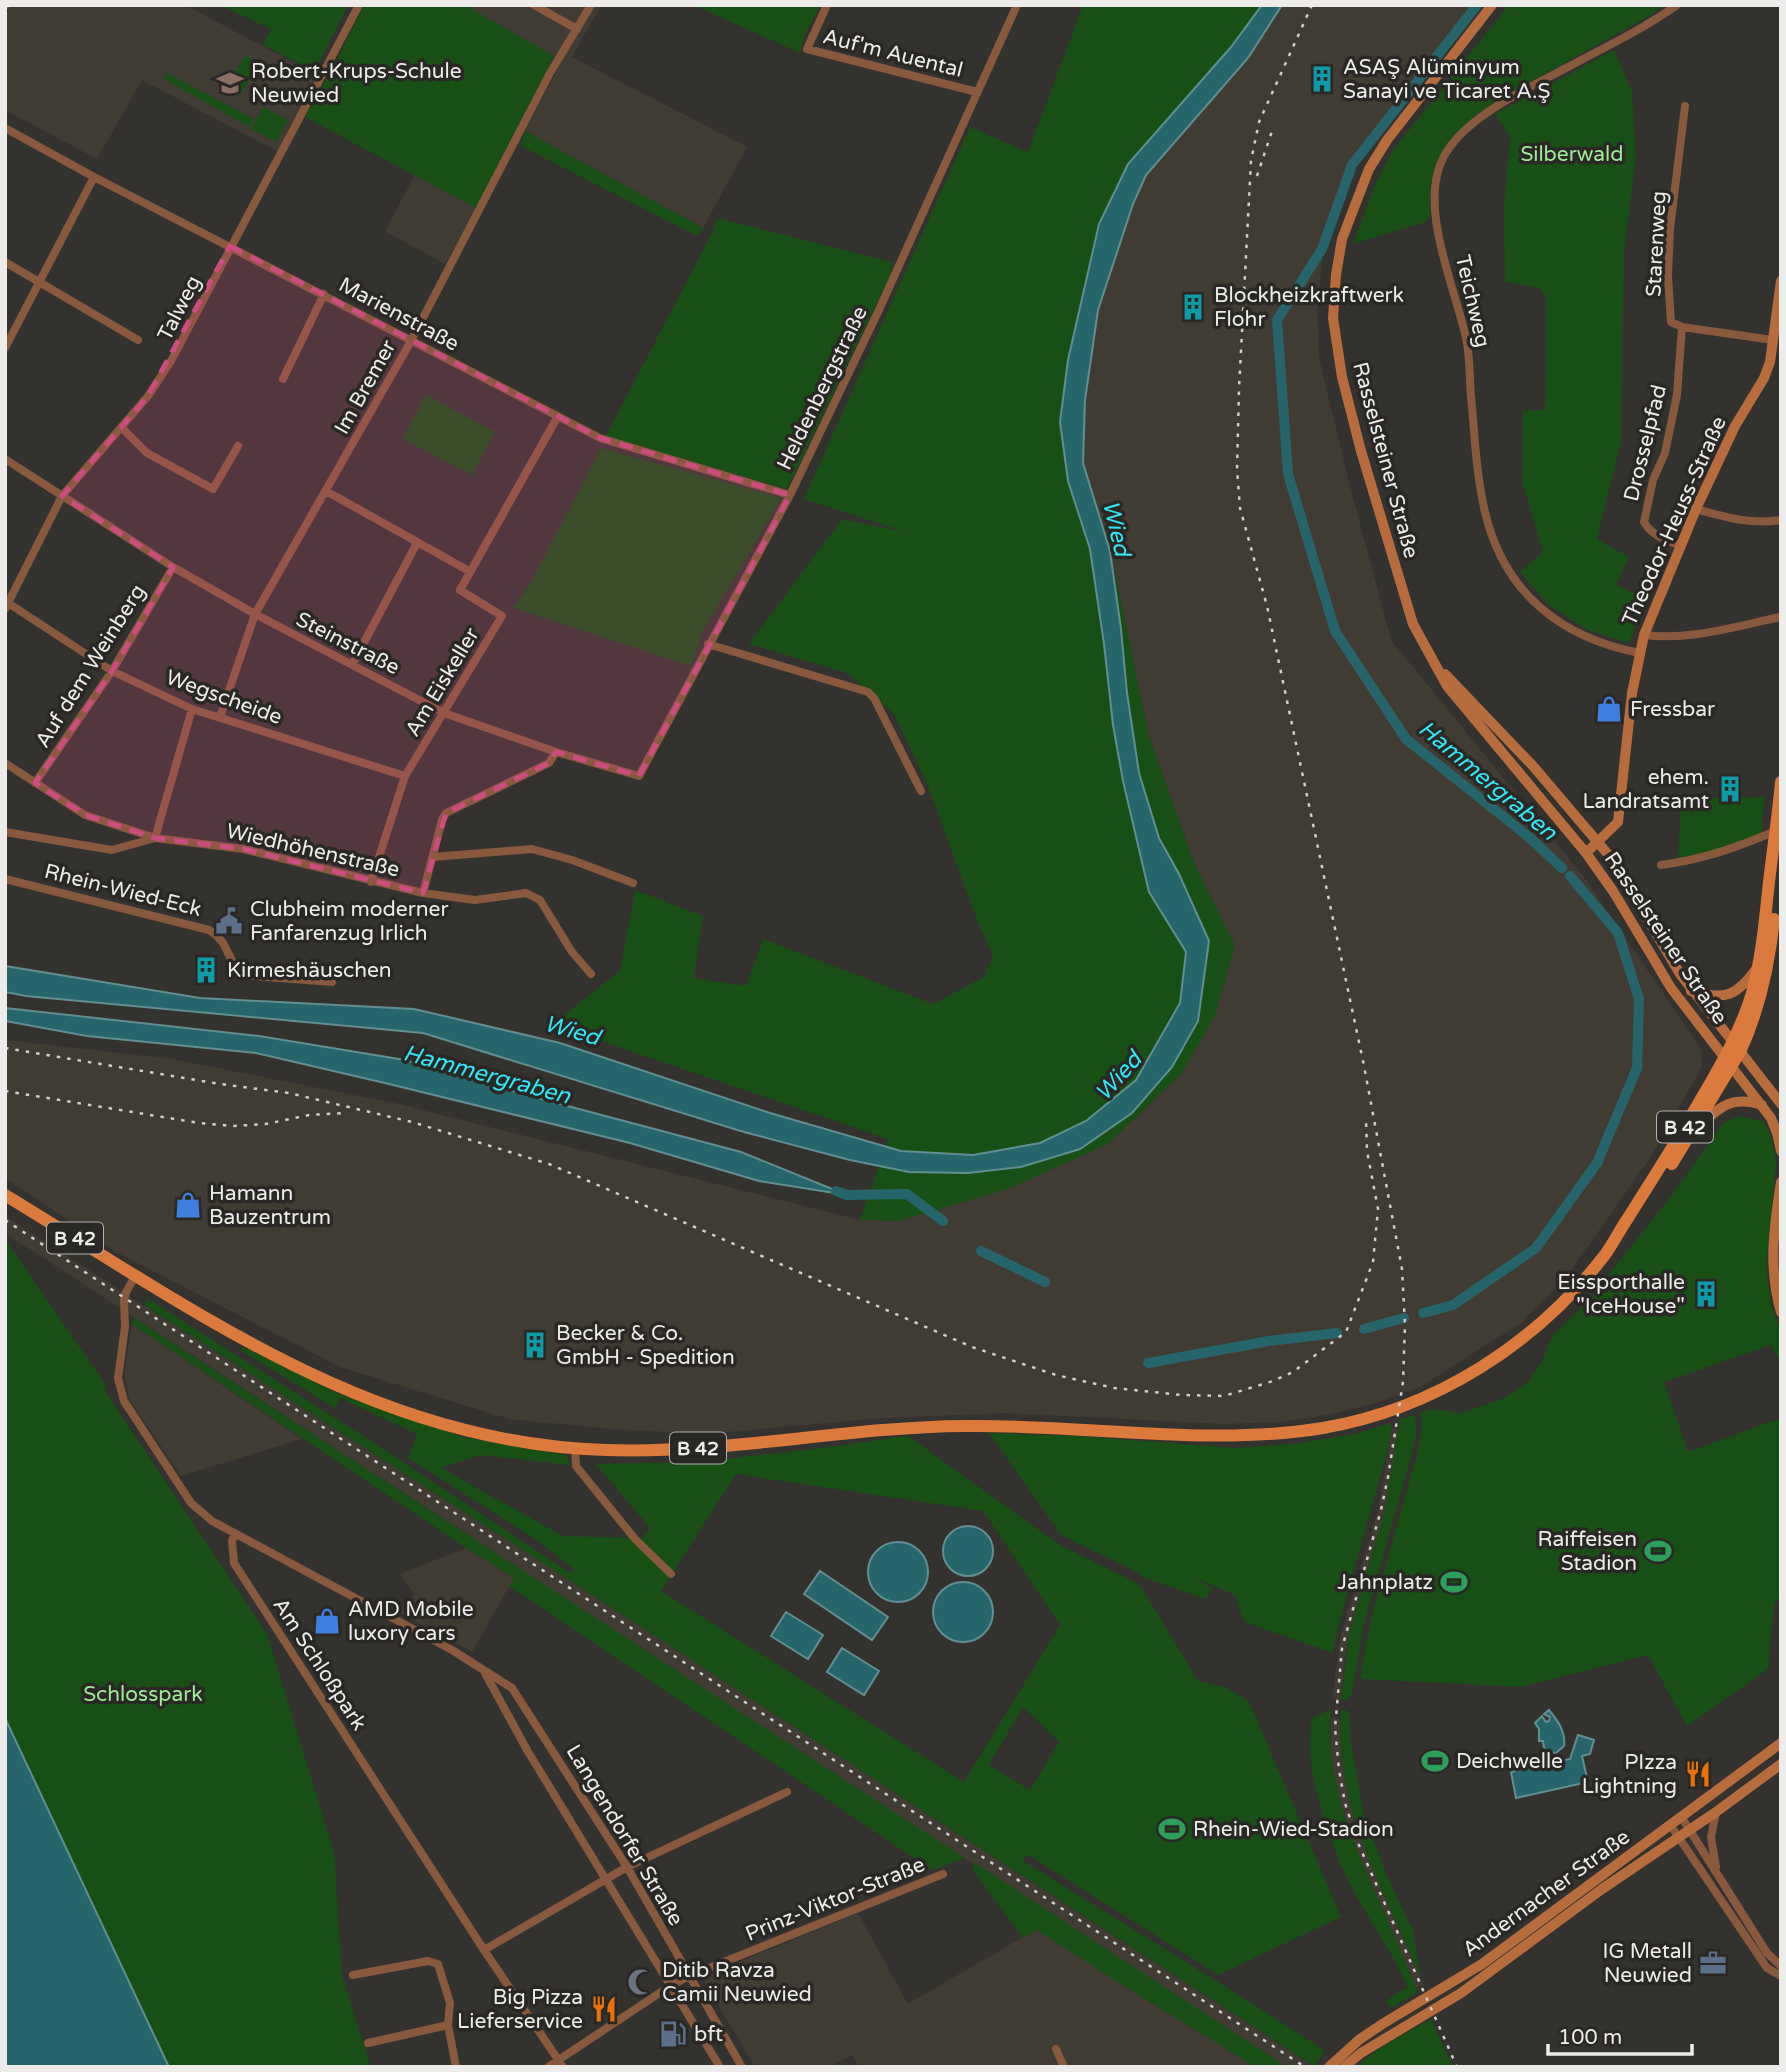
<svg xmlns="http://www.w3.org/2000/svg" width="1786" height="2072" viewBox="0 0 1786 2072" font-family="'Varela Round',sans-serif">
<rect width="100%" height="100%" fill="#34322f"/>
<!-- built -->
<path fill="#403c33" d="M11 5H185L317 75 277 151 142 80 97 159 5 110V16Z
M465 5H601L572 57 747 147 703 228 525 131 562 61Z
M1282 5H1477L1357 164 1323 254 1317 306 1319 358 1351 490 1391 640 1584 877 1701 1049 1702 1067 1650 1158 1563 1282 1521 1323 1420 1387 1376 1403 1327 1415 1281 1422 1223 1424 1007 1413 883 1418 704 1434 612 1429 509 1419 340 1367 118 1253 5 1178V1040L172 1059 395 1103 860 1220 899 1221 1235 946 1193 860 1149 736 1110 551 1083 463 1085 400 1098 310 1133 204 1146 175 1248 58Z
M415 175 478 209 445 264 385 231Z
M5 1216 566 1578 1310 2064 1309 2067H1287L950 1849 5 1233Z
M132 1324 302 1439 181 1476 129 1399 124 1374Z
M1392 1428 1399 1429 1384 1513 1345 1653 1341 1700 1332 1699 1341 1634 1378 1511Z
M466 1548 514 1578 472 1652 396 1611 415 1594 400 1574Z
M1330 1718 1340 1719 1342 1759 1354 1820 1371 1864 1424 1985 1416 1988 1351 1839 1340 1806 1332 1761Z
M858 1913 908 2004 1037 1929 1127 1988 1256 2067H859L852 2055 829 2067H755L702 1977Z"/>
<!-- green -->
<path fill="#174f14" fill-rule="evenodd" d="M220 5H348L314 72 263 45 271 29Z
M364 5H465L554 56 503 154 478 209 305 117 333 68Z
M693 5H820L804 36 800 53Z
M1083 5H1262L1231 47 1128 164 1083 286 1068 360 1060 422 1068 481 1090 549 1104 644 1113 725 1123 781 1149 892 1186 952 1180 1003 1136 1080 1086 1121 1040 1143 973 1155 901 1151 886 1146 888 1139 563 1028 565 1014 620 971 635 890 703 916 694 978 746 986 763 939 933 1004 984 977 993 956 977 920 926 781 894 714 847 673 749 644 842 519 906 532 804 499 970 127 1028 152Z
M1509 5H1664L1651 15 1499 99C1470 118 1439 142 1432 178 1429 190 1430 205 1430 217L1425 222 1353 244 1376 182 1394 149Z
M1614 50 1632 92 1636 155 1624 252 1621 442 1597 539 1629 557 1616 585 1645 598 1629 643 1587 630 1549 605 1520 572 1543 552 1522 481 1523 410H1545L1546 299 1540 288 1505 282 1504 208 1510 137 1495 114Z
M246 55 260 65 240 94 226 85Z
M167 73 254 119 249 127 164 79Z
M263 107 288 120 276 142 251 129Z
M525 131 703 228 697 236 521 146Z
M717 218 892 262 890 276 787 489 606 436 714 229Z
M426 395 495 432 472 475 403 439Z
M601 448 781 498 702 633 691 666 513 608 532 581Z
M1110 551 1149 736 1193 860 1235 946 1215 1016 1182 1073 1108 1144 1008 1189 899 1221 860 1220 879 1166 909 1172 968 1173 1132 1113 1209 941C1184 886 1153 833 1139 774 1128 727 1126 678 1121 630 1118 604 1114 577 1110 551Z
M1764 797 1762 833 1709 852 1678 858 1681 799Z
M1739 1116 1763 1121 1771 1137 1776 1161 1766 1267 1771 1305 1781 1332V1364L1771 1345 1664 1382 1688 1452 1781 1418V1598L1774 1603 1768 1669 1687 1726 1648 1655 1521 1687 1360 1679 1372 1614 1418 1451 1422 1425 1420 1413 1432 1409 1462 1413 1504 1398 1527 1383 1542 1361 1553 1335 1587 1302 1672 1195 1723 1123Z
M5 1239 103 1381 107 1394 267 1634 334 1852 342 1976 371 2067H169L5 1718Z
M148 1299 379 1446 570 1573 575 1570 538 1541 408 1458 417 1434 340 1398 335 1408 240 1350 244 1347 341 1395 463 1437 566 1455 570 1465 480 1455 441 1468 563 1536 643 1538 650 1528 596 1464 696 1462 814 1449 908 1436 1060 1545 1135 1582 1142 1588 1198 1681 1225 1687 1249 1701 1341 1917 1218 1975 1027 1854 1023 1861C1124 1924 1226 1985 1325 2051L1314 2066 566 1578 144 1305ZM736 1474 983 1511 1060 1625 964 1782 661 1591ZM1023 1707 1059 1742 1030 1790 989 1765Z
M133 1317 965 1858 932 1870 509 1586 514 1578 466 1548 132 1324Z
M1415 1415 1416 1435 1413 1449 1363 1628 1352 1694 1347 1700H1341L1349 1634 1384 1513 1400 1419Z
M1390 1423 1392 1428 1387 1452 1339 1624 1333 1653 1244 1622 1235 1595 1191 1576 1213 1589 1205 1599 1145 1578 1137 1572 1061 1535 989 1433 1077 1436 1235 1448 1300 1443 1355 1434Z
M1331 1710C1325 1782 1353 1843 1382 1907 1394 1936 1406 1964 1418 1992L1391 2008 1387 2002 1392 1996 1408 1987C1392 1951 1368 1919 1350 1884 1333 1851 1311 1787 1310 1750 1310 1739 1311 1728 1311 1718Z
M1341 1710H1346L1349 1713 1351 1743 1364 1815 1385 1871 1413 1931 1421 1977C1384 1892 1333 1805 1341 1710Z
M975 1863 1287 2067H1256L1127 1988 1037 1930 1023 1938 972 1869Z
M1431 2019 1453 2067H1355L1383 2046Z"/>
<!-- water -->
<path fill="#26656b" stroke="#628e91" stroke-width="2" d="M1262 5H1282L1248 58 1146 175 1133 204 1098 310 1085 400 1083 463 1110 551 1121 629 1127 693 1139 773 1159 838 1179 874 1209 941 1198 1021 1172 1067 1132 1113 1080 1149 1021 1167 968 1173 909 1172 850 1160 744 1132 423 1033 26 996 5 992V966L200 998 414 1009 560 1043 770 1113 901 1151 973 1155 1040 1143 1086 1121 1136 1080 1180 1003 1186 952 1149 892 1123 781 1113 725 1104 644 1090 549 1068 481 1060 422 1068 360 1099 224 1128 164 1231 47Z
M5 1008 259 1036 405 1060 545 1100 741 1152 847 1195 759 1181 630 1143 385 1083 256 1053 87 1036 5 1021Z
M943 1551a25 25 0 1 1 50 0a25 25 0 1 1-50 0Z
M868 1572a30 30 0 1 1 60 0a30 30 0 1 1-60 0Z
M820 1571 888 1617 872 1640 804 1594Z
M933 1612a30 30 0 1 1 60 0a30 30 0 1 1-60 0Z
M786 1612 823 1635 808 1659 771 1636Z
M842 1648 879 1671 864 1695 827 1672Z
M1549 1710C1558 1721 1566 1732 1564 1746L1556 1753 1548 1752 1544 1748 1543 1741H1539V1729L1535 1723 1542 1716 1546 1722 1549 1721 1550 1717 1544 1714Z
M5 1718 169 2067H5Z
M1578 1735 1594 1740 1590 1754 1582 1756 1588 1782 1516 1798 1511 1772 1570 1759Z"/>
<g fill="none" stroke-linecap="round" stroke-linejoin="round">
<!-- canal -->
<path stroke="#26656b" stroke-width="10" d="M1477 5 1352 165 1322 249 1277 320 1288 474 1335 631 1406 739 1530 838 1562 868
M836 1191 847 1195 907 1194 943 1221
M981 1251 1045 1282
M1423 1313 1453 1305 1536 1248 1597 1163 1637 1068 1639 999 1618 933 1570 876
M1364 1329 1404 1318
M1148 1363 1269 1341 1337 1333"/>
<!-- street -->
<path stroke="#88593d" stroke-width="8" d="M534 5 577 29
M827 5 807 49 977 92
M5 6 6 5
M1685 106 1670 229 1668 276 1671 322 1682 327 1773 340
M5 128 94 177 600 438 790 495
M5 262 138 340
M5 348 94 177
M283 379 324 294
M121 427 147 453 213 489 238 446
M5 459 173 567 255 614 444 713 556 752 639 776 790 495 878 312 1017 5
M326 491 469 571
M1696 509C1725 517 1751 525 1781 520
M1681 546C1666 540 1652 536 1644 522L1653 480 1665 453 1677 395 1682 327
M8 603 112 671 192 709 405 776
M5 609 62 496 148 396 171 361 359 5
M1644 635C1689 641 1736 626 1781 617
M708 644 868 692 874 698 921 791
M1640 653C1561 638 1504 593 1485 512 1477 478 1475 442 1472 407 1469 385 1471 360 1466 338 1455 287 1418 207 1443 158 1464 117 1527 89 1566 68 1603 48 1642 30 1677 5
M352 665 417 543
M220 717 255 614 411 341 550 73 591 5
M5 763 85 815 155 838 243 849 423 893 475 900 526 893 540 900 572 952 591 974
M35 783 112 671 173 567
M5 832 112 850 155 838 192 709
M433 857 532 849 572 860 633 883
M1661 865C1705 859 1738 847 1778 830
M5 879 209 930C230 942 226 961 243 975L332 982
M371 882 405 776 502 616 460 590 558 416
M423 893 442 820 446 813 549 763 556 752
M136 1275 126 1292 124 1300 125 1327 118 1378 124 1401 191 1503 212 1521 452 1650 512 1688 627 1867 742 2067
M575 1449 576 1466 635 1539 671 1574
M235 1533 232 1541 234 1563 484 1950 563 2067
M485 1673 527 1750 720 2067
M1682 1818 1767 1953 1781 1966
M1671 1826 1767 1968 1781 1976
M1716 1867 1711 1837 1716 1812
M484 1950 627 1867 787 1792
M353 1975 428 1961 438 1964 450 2003 448 2025 456 2067
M368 2043 448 2025
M1056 2049 1064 2067
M548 2067 667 1988 689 1976 943 1874"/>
<!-- secondary -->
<path stroke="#b76c3e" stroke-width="10" d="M1492 5 1387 140 1369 169 1342 239 1336 275 1333 318 1342 377 1361 451 1413 624 1447 686 1586 853 1613 891 1671 988 1771 1118 1777 1133 1781 1151
M1445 674 1533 766 1612 859 1680 974 1781 1104
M1586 853 1618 822 1632 693 1644 635 1696 509 1735 426 1764 378 1770 362 1781 281
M1691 991C1725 1001 1737 996 1757 968
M1697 1128C1720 1107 1730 1095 1762 1105
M1781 1182C1774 1226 1768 1268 1781 1312
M1329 2067 1360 2039 1384 2023 1482 1964 1781 1743
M1344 2067 1361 2053 1461 1993 1602 1889 1716 1812 1781 1764"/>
<!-- primary -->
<path stroke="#db7a3c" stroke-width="12" d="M1672 1164 1740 1052C1760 1009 1769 966 1774 919
M5 1195C196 1311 375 1444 607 1450 726 1454 845 1427 965 1426 1082 1424 1208 1447 1323 1428 1434 1409 1535 1345 1604 1256 1613 1244 1619 1231 1628 1218 1648 1186 1668 1155 1687 1123 1711 1081 1738 1040 1752 993 1762 956 1765 919 1769 882 1773 848 1778 815 1781 782"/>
<!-- rail -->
<path stroke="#d2d0ce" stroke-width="2.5" stroke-dasharray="3.5 7" stroke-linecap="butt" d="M1312 5 1259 122 1251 161 1239 389 1237 469 1240 508 1267 606 1364 1066 1402 1269 1405 1325 1403 1382 1388 1477 1381 1510 1342 1648 1335 1728 1339 1770 1345 1803 1358 1843 1457 2067
M1257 176 1273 128
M5 1048 220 1084 289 1093 412 1122 549 1164 972 1347 1056 1375 1114 1388 1182 1395 1224 1396 1273 1381 1293 1372 1346 1332 1373 1262 1378 1209 1367 1151 1366 1119
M5 1091 199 1123 233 1126 266 1124 309 1115 346 1113
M5 1220 1305 2067"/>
</g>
<!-- marked area -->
<path fill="#cd4d7f" fill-opacity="0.2" stroke="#cd4d7f" stroke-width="5" stroke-dasharray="14 9" stroke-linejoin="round" d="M230 246 600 438 790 495 639 776 556 752 549 763 446 813 423 893 243 849 155 838 85 815 35 783 112 671 173 567 62 496 148 396Z"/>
<!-- icons -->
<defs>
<g id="building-bare" transform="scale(2.1)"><path d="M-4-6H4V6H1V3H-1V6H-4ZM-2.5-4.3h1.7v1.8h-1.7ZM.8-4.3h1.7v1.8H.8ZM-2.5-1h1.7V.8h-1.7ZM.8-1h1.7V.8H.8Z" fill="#0f9aa8" stroke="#2a2825" stroke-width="2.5" paint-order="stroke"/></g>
<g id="school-bare" transform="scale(2.1)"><path d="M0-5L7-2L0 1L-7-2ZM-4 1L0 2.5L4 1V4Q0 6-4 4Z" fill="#8d6e63" stroke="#2a2825" stroke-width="2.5" paint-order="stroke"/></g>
<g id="shop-bare" transform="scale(2.1)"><path d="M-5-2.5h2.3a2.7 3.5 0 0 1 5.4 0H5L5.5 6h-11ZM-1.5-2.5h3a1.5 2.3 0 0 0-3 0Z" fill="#3f7fe0" stroke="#2a2825" stroke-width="2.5" paint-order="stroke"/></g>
<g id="civic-bare" transform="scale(2.1)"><path d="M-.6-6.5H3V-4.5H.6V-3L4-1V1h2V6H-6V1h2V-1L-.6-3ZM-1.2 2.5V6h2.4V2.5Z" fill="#5c6f8a" stroke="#2a2825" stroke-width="2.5" paint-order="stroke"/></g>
<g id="stadium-bare" transform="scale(2.1)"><path d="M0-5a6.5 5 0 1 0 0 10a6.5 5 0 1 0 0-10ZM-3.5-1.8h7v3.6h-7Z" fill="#2e9e5b" stroke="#2a2825" stroke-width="2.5" paint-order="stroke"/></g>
<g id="restaurant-bare" transform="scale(2.1)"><path d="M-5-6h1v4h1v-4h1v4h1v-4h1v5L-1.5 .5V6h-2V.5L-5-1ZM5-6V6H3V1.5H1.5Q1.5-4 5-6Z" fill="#e8710a" stroke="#2a2825" stroke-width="2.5" paint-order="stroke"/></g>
<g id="office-bare" transform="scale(2.1)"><path d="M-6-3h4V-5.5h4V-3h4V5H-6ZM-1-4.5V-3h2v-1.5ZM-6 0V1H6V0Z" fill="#5c6f8a" stroke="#2a2825" stroke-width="2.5" paint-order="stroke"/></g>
<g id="mosque-bare" transform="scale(2.1)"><path d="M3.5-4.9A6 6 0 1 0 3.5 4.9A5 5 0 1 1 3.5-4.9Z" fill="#6b7280" stroke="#2a2825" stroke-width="2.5" paint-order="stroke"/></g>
<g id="fuel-bare" transform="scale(2.1)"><path d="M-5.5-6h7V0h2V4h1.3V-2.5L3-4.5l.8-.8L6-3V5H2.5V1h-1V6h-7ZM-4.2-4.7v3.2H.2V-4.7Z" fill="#5c6f8a" stroke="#2a2825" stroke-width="2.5" paint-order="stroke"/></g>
</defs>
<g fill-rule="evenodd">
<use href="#building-bare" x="1322" y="79"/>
<use href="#school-bare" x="230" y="83"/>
<use href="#building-bare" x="1193" y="307"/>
<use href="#shop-bare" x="1609" y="709"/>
<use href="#building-bare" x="1730" y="789"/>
<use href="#civic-bare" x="229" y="921"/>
<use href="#building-bare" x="206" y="970"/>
<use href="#shop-bare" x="188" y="1205"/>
<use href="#building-bare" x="1706" y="1294"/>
<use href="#building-bare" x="535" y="1345"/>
<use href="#stadium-bare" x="1658" y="1551"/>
<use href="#stadium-bare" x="1454" y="1582"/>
<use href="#shop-bare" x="327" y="1621"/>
<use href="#stadium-bare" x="1435" y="1761"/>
<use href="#restaurant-bare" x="1698" y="1774"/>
<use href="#stadium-bare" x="1172" y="1829"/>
<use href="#office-bare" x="1713" y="1963"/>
<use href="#mosque-bare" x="641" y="1982"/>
<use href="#restaurant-bare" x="604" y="2009"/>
<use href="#fuel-bare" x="673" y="2034"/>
</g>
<g text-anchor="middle" stroke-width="7" stroke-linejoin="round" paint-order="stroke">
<!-- shield labels -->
<g fill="#2a2825" stroke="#b2b1af" stroke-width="2">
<rect x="1657" y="1111.5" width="56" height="31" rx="5"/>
<rect x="47" y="1222.5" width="56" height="31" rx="5"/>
<rect x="670" y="1432.5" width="56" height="31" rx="5"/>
</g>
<g font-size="19" font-weight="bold" fill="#edecea">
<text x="1685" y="1134">B 42</text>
<text x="75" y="1245">B 42</text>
<text x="698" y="1455">B 42</text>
</g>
<!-- street labels -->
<g font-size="21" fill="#edecea" stroke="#2a2825">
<text transform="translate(893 53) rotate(14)" y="7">Auf'm Auental</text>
<text transform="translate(1656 244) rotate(-87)" y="7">Starenweg</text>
<text transform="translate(1473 301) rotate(77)" y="7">Teichweg</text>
<text transform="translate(179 308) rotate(-63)" y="7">Talweg</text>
<text transform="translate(399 314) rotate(28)" y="7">Marienstraße</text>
<text transform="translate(365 387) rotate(-61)" y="7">Im Bremer</text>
<text transform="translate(822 388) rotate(-64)" y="7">Heldenbergstraße</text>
<text transform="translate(1645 443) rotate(-76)" y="7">Drosselpfad</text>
<text transform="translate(1386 460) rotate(75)" y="7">Rasselsteiner Straße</text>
<text transform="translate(1674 521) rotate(-66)" y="7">Theodor-Heuss-Straße</text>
<text transform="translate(348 643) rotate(27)" y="7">Steinstraße</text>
<text transform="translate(90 666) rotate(-58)" y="7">Auf dem Weinberg</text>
<text transform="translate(442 682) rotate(-59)" y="7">Am Eiskeller</text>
<text transform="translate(224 697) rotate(20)" y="7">Wegscheide</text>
<text transform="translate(313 850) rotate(13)" y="7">Wiedhöhenstraße</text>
<text transform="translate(123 890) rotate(14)" y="7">Rhein-Wied-Eck</text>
<text transform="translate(1666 938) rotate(56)" y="7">Rasselsteiner Straße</text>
<text transform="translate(320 1664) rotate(57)" y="7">Am Schloßpark</text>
<text transform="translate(625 1835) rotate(59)" y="7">Langendorfer Straße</text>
<text transform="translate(1546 1893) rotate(-36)" y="7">Andernacher Straße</text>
<text transform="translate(835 1899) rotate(-22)" y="7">Prinz-Viktor-Straße</text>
</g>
<!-- poi labels -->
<g font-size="21" fill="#edecea" stroke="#2a2825" text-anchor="start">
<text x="1343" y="74">ASAŞ Alüminyum<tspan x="1343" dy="24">Sanayi ve Ticaret A.Ş</tspan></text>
<text x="251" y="78">Robert-Krups-Schule<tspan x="251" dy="24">Neuwied</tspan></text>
<text x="1214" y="302">Blockheizkraftwerk<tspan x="1214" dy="24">Flohr</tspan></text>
<text x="1630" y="716">Fressbar</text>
<text x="1709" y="784" text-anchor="end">ehem.<tspan x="1709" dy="24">Landratsamt</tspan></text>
<text x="250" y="916">Clubheim moderner<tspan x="250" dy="24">Fanfarenzug Irlich</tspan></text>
<text x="227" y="977">Kirmeshäuschen</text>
<text x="209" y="1200">Hamann<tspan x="209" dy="24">Bauzentrum</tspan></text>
<text x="1685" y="1289" text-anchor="end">Eissporthalle<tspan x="1685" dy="24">"IceHouse"</tspan></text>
<text x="556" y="1340">Becker &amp; Co.<tspan x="556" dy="24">GmbH - Spedition</tspan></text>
<text x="1637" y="1546" text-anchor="end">Raiffeisen<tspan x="1637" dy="24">Stadion</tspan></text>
<text x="1433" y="1589" text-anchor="end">Jahnplatz</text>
<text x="348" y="1616">AMD Mobile<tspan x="348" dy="24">luxory cars</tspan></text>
<text x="1456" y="1768">Deichwelle</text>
<text x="1677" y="1769" text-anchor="end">PIzza<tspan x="1677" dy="24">Lightning</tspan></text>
<text x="1193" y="1836">Rhein-Wied-Stadion</text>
<text x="1692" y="1958" text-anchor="end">IG Metall<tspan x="1692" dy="24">Neuwied</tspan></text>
<text x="662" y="1977">Ditib Ravza<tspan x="662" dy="24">Camii Neuwied</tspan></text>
<text x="583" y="2004" text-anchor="end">Big Pizza<tspan x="583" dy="24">Lieferservice</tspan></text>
<text x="694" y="2041">bft</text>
</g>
<!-- park labels -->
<g font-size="21" fill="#9eeb97" stroke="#2a2825">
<text x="1572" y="161">Silberwald</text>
<text x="143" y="1701">Schlosspark</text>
</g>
<!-- water labels -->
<g font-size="23" font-style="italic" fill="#31e6f6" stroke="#2a2825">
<text transform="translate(1117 528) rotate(77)" y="8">Wied</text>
<text transform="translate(1488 780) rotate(40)" y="8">Hammergraben</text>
<text transform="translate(572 1030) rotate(16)" y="8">Wied</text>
<text transform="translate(487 1074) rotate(15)" y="8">Hammergraben</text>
<text transform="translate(1118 1076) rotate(-48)" y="8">Wied</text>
</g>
</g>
<!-- border -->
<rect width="1786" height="2072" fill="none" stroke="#edecea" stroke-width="14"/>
<!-- scale -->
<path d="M1548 2044v10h144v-10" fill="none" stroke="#edecea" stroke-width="3.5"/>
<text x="1558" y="2044" font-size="21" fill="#edecea" stroke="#2a2825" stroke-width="5" paint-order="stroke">100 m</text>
</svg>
